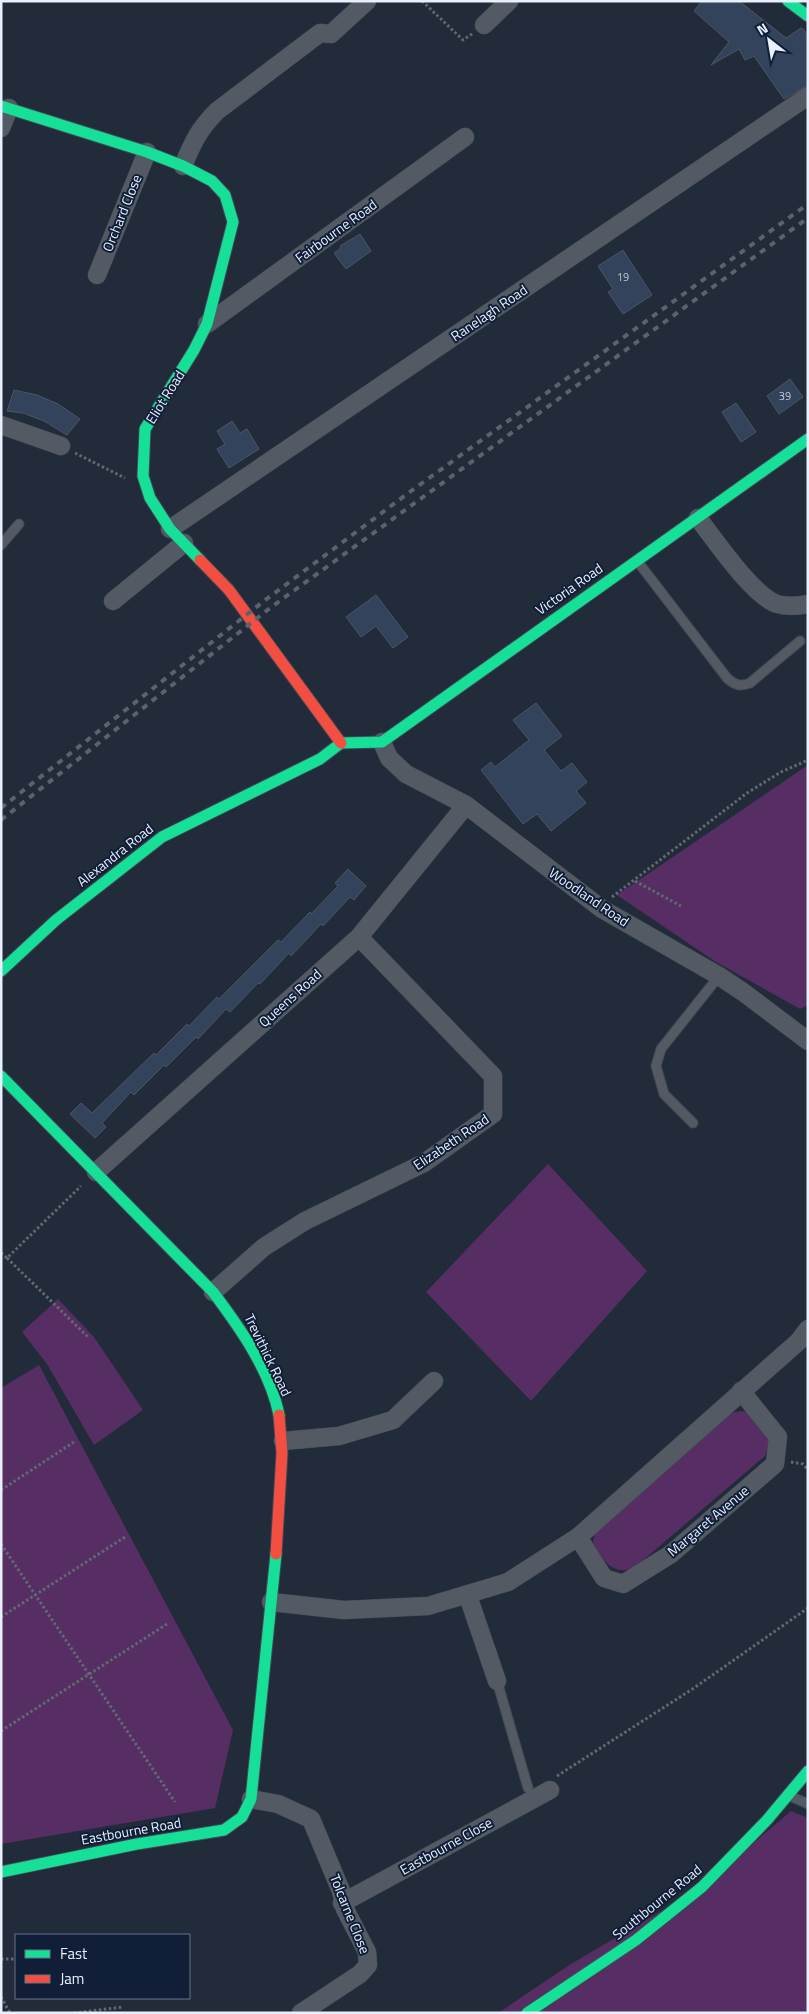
<svg xmlns="http://www.w3.org/2000/svg" width="809" height="2014" viewBox="0 0 809 2014" font-family="'Titillium Web',sans-serif">
<rect width="100%" height="100%" fill="#222b39"/>
<!-- green -->
<path fill="#562e63" d="M808 765V1005L800 1009 716 962 617 895Z
M548 1164 647 1271 531 1401 426 1292Z
M58 1299 94 1337 143 1410 94 1445 47 1364 22 1332Z
M39 1365 233 1730 215 1808 1 1844V1388Z
M742 1411 750 1413 769 1438V1447L765 1456 634 1568C612 1576 603 1560 593 1543L595 1531 730 1413Z
M791 1811 808 1818V2013H498L571 1964 702 1887Z"/>
<!-- building -->
<path fill="#33435b" stroke="#4e5561" d="M702 1H739L786 38 801 28 803 29 808 36V85L784 99 754 56 745 60 739 49 711 65 729 42 694 11Z
M360 234 371 251 346 269 334 253 341 248 340 246Z
M623 250 652 295 623 314 608 292 613 289 598 266Z
M790 379 803 397 779 414 767 396Z
M14 390 37 395 58 404 80 419 67 435 44 421 23 413 7 411Z
M736 403 756 432 741 442 722 412Z
M232 421 240 433 247 429 259 449 229 468 217 449 225 444 217 431Z
M376 595 408 637 393 648 376 626 361 637 346 617Z
M536 703 562 736 544 750 561 771 572 763 587 782 576 791 586 803 551 831 537 814 523 824 481 770 491 762 495 767 529 740 513 720Z
M348 869 366 886 354 900 350 897 323 926 321 924 291 956 289 953 260 984 258 983 230 1012 226 1009 198 1039 196 1037 166 1067 164 1065 134 1095 131 1092 102 1123 106 1127 95 1138 70 1114 81 1103 92 1113 154 1053 156 1055 187 1024 189 1026 217 997 219 999 278 940 281 942 310 912 311 914 338 886 335 883Z"/>
<g fill="none" stroke-linecap="round" stroke-linejoin="round">
<!-- lane casing -->
<g stroke="#424854" stroke-width="11">
<path id="lane" d="M1 545 19 524
M638 562 727 678C735 685 740 687 750 683L800 641
M693 1123 664 1094 656 1066 661 1049 719 976
M497 1681 528 1788
M790 1796 808 1804"/>
</g>
<!-- street casing -->
<g stroke="#424854" stroke-width="19">
<path id="street" d="M484 25 509 1
M1 128 9 108
M183 166C193 142 199 129 217 111L320 33 331 34 367 1
M97 275 147 152
M207 324 465 137
M1 425 61 446
M698 518C715 540 753 596 777 604 787 607 798 606 808 604
M170 529 808 96
M113 601 184 543
M382 742 389 758 406 774 466 805 602 909 719 976 743 992 808 1041
M96 1172 359 937 466 805
M213 1292 264 1247 305 1221 424 1163 493 1114V1076L359 937
M283 1441 339 1436 393 1420 434 1381
M578 1537 604 1578 623 1584 671 1554 775 1464 778 1437 741 1391
M468 1596 497 1681
M271 1602 344 1610 428 1606 508 1582 578 1537 799 1341 808 1329
M251 1799 278 1804 311 1819 341 1891 345 1909 367 1952 368 1965 360 1974 301 2013
M342 1903 550 1790"/>
</g>
<!-- fast casing -->
<g stroke="#424854" stroke-width="13">
<path id="fast" d="M788 1 808 16
M1 106 147 152 183 166 212 181 225 195 233 222 207 324 194 350 145 429 143 476 150 498 170 529 200 560
M341 743 382 742 808 439
M1 971 56 920 162 837 320 759 341 743
M1 1076 213 1292C240 1328 270 1370 279 1415
M1 1872 137 1844 224 1830 242 1817 251 1799 276 1554
M527 2013 636 1940 702 1887 767 1820 808 1771"/>
</g>
<!-- jam casing -->
<g stroke="#424854" stroke-width="13">
<path id="jam" d="M200 560 229 590 341 743
M276 1554 282 1453 279 1415"/>
</g>
<!-- path -->
<path stroke="#626872" stroke-width="3" stroke-dasharray="2.5 2.5" stroke-linecap="butt" d="M422 1 463 40 472 34
M75 453 125 478
M635 881 681 906
M612 897 747 793 781 772 808 760
M1 1253 7 1258 81 1186
M7 1258 88 1337
M791 1462 803 1464 808 1470
M1 1490 74 1442
M1 1544 175 1802
M1 1617 125 1537
M1 1731 167 1624
M557 1776 694 1688 808 1608
M1 1959H16
M1 1997 10 2013
M74 2013 123 2007"/>
<!-- lane -->
<use href="#lane" stroke="#535a64" stroke-width="9"/>
<!-- street -->
<use href="#street" stroke="#535a64" stroke-width="18"/>
<!-- fast -->
<use href="#fast" stroke="#16e098" stroke-width="11"/>
<!-- jam -->
<use href="#jam" stroke="#f24e42" stroke-width="11"/>
<!-- rail -->
<path stroke="#5c626c" stroke-width="4" stroke-dasharray="6 6" stroke-linecap="butt" d="M1 808 264 601 407 494 808 204
M1 820 270 608 808 218"/>
</g>
<g text-anchor="middle" stroke-width="4" stroke-linejoin="round" paint-order="stroke">
<!-- number labels -->
<g font-size="11" fill="#bbc5d5">
<text x="623" y="281">19</text>
<text x="785" y="400">39</text>
</g>
<!-- street labels -->
<g font-size="14" fill="#e8f0fe" stroke="#101f37">
<text transform="translate(122 213) rotate(-68)" y="5">Orchard Close</text>
<text transform="translate(336 231) rotate(-36)" y="5">Fairbourne Road</text>
<text transform="translate(489 313) rotate(-34)" y="5">Ranelagh Road</text>
<text transform="translate(165 397) rotate(-58)" y="5">Eliot Road</text>
<text transform="translate(569 589) rotate(-35)" y="5">Victoria Road</text>
<text transform="translate(115 855) rotate(-38)" y="5">Alexandra Road</text>
<text transform="translate(589 897) rotate(34)" y="5">Woodland Road</text>
<text transform="translate(290 998) rotate(-42)" y="5">Queens Road</text>
<text transform="translate(451 1142) rotate(-34)" y="5">Elizabeth Road</text>
<text transform="translate(268 1355) rotate(64)" y="5">Trevithick Road</text>
<text transform="translate(708 1521) rotate(-40)" y="5">Margaret Avenue</text>
<text transform="translate(131 1831) rotate(-10)" y="5">Eastbourne Road</text>
<text transform="translate(446 1846) rotate(-29)" y="5">Eastbourne Close</text>
<text transform="translate(657 1902) rotate(-39)" y="5">Southbourne Road</text>
<text transform="translate(350 1914) rotate(68)" y="5">Tolcarne Close</text>
</g>
</g>
<!-- border -->
<rect width="809" height="2014" fill="none" stroke="#e8f0fe" stroke-width="5"/>
<!-- legend -->
<rect x="15" y="1934" width="175" height="65" fill="#101f37" stroke="#667387"/>
<rect x="25" y="1950" width="25" height="8" fill="#16e098" stroke="#667387"/>
<text x="60" y="1959" font-size="15" fill="#e8f0fe">Fast</text>
<rect x="25" y="1975" width="25" height="8" fill="#f24e42" stroke="#667387"/>
<text x="60" y="1984" font-size="15" fill="#e8f0fe">Jam</text>
<!-- north arrow -->
<g transform="translate(769 40) rotate(329)" stroke="#101f37" stroke-width="4" paint-order="stroke">
<path d="M0-4L9 19L0 12L-9 19Z" fill="#e8f0fe"/>
<text y="-8" font-size="14" font-weight="bold" text-anchor="middle" fill="#e8f0fe">N</text>
</g>
</svg>
